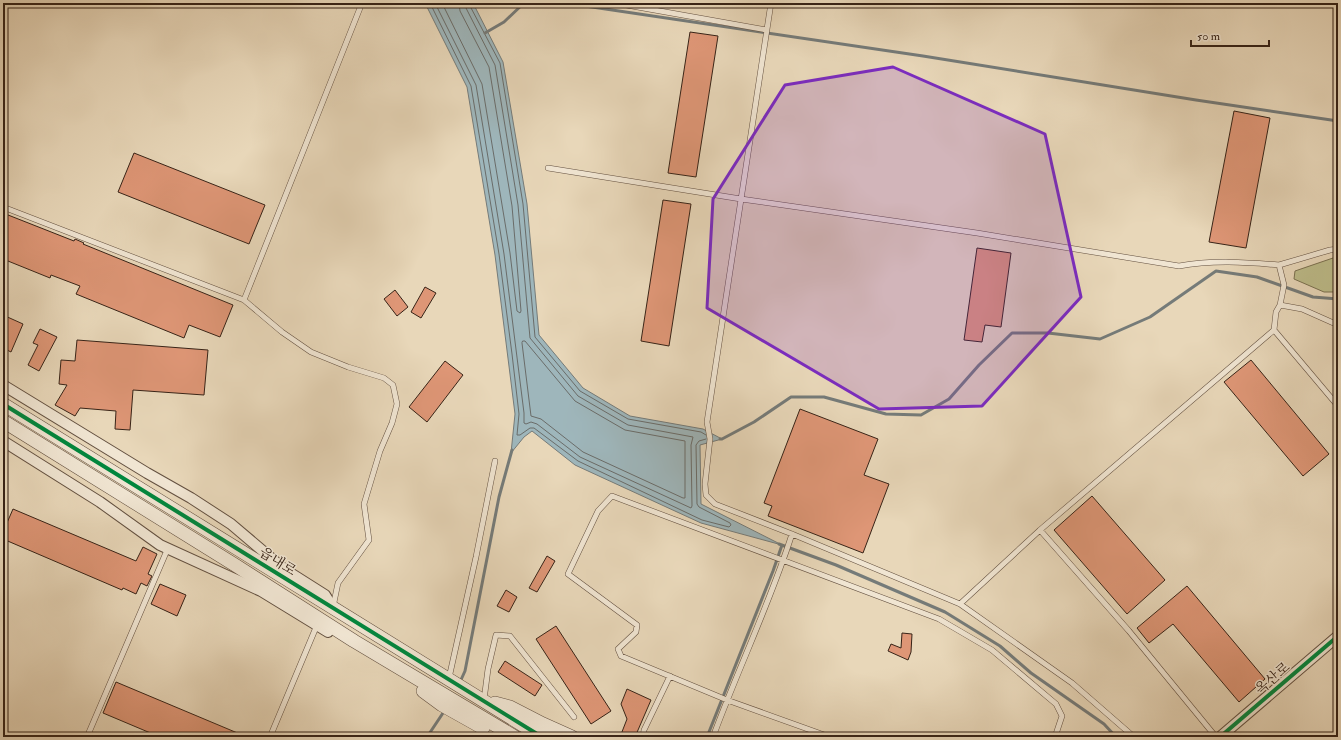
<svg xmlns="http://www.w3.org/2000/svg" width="1341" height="740" viewBox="0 0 1341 740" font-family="'IM FELL Double Pica','Noto Serif KR',serif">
<rect width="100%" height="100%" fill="#e8d7b9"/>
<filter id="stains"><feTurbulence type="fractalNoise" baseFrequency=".005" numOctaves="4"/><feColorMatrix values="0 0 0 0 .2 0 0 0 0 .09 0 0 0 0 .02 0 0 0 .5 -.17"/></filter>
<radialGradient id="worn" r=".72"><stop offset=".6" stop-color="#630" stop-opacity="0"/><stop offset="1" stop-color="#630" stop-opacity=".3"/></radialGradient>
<!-- green -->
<path fill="#bdbc8a" stroke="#7a7050" d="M1333 258H1338V292H1324L1294 279 1295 271Z"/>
<!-- water -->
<path fill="#9eb6bb" stroke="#757b79" d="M425 3H473L503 62 527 204 539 335 583 388 630 416 703 429 722 439 700 445 701 504 782 545 701 523 575 465 532 431 524 437 511 453 515 414 495 255 467 87Z"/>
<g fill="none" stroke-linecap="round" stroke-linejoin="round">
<!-- shore -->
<path stroke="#6a6c69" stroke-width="1" d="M430 3 471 86 499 254 512 354 519 414 517 435H520L530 428H534L578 461 702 520 729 527 731 525 730 523 699 507 697 504 696 445 699 441 706 439
M435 3 476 85 504 254 524 413V423L526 424 531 422 537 424 580 457 691 508 692 506 691 445 693 437 628 425 578 396 530 338 518 205 495 65 466 8 465 3
M442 3 482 84 510 253 517 311 520 313 521 311 512 206 489 67 460 11 459 3
M470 3V6L500 63 523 204 535 337 580 391 628 419 701 432 706 435
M523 341H525L575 401 625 430 685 441V498H683L583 452 541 419 531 416 522 343Z"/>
<!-- stream -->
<path stroke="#757b79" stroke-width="3" d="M565 3 923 56 1196 100 1338 121
M485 33 504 22 524 3
M720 439H722L754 422 791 397H824L886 414 921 415 949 399 979 365 1012 333H1048L1100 339 1150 317 1216 271 1257 277 1313 297 1338 299
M779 544 836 565 945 612 1000 646 1031 673 1104 724 1116 737
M460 682 465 671 499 497 512 450
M427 737 445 710
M707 737 773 571 782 545"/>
</g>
<!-- building -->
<path fill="#de9676" stroke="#372317" d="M690 32 718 36 696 177 668 173Z
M1234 111 1270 118 1246 248 1209 242Z
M134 153 265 205 249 244 118 192Z
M663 200 691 204 669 346 641 341Z
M3 213 74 241 75 239 84 243 83 244 233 305 220 337 189 325 184 338 76 294 80 286 51 275 50 278 3 259Z
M977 248 1011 253 1001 327 985 325 982 342 964 340Z
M425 287 436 293 421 318 411 312Z
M395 290 408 307 397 316 384 299Z
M3 315 23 324 11 352 3 348Z
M40 329 57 337 39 371 28 365 38 345 33 343Z
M77 340 208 350 204 395 133 390 130 430 115 429 116 411 80 408 75 416 55 405 67 385 59 384 61 360 75 361Z
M1251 360 1329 454 1303 476 1224 382Z
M445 361 463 375 427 422 409 407Z
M800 409 878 439 864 475 889 484 863 553 768 516 772 506 764 503Z
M1092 496 1165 580 1127 614 1054 530Z
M13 509 136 561 143 547 157 554 148 574 152 576 147 586 141 583 136 594 123 588 122 590 3 539V532Z
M547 556 555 561 537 592 529 588Z
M160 584 186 595 177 616 151 604Z
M1187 586 1265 679 1239 702 1173 624 1149 643 1137 628Z
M506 590 517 597 509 612 497 606Z
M556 626 611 711 591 724 536 639Z
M902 633 912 634 911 652 908 660 888 651 891 644 901 648Z
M505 661 542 685 535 696 498 672Z
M116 682 247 737H160L103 713Z
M627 689 651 700 635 737H620L627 719 621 704Z"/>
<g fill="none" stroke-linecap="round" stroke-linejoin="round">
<!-- service casing -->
<g stroke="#635040" stroke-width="6">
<path id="service" d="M615 3 767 30
M771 3 707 422 710 439 705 484 706 495 715 504 792 534 960 604 1072 683 1134 737
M3 10 6 3
M548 168 741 199 977 233 1179 266C1212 260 1245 262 1279 265L1284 285 1280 305 1276 312 1274 330 1338 406
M3 207 244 300 282 332 311 352 348 367 384 378 393 385 397 404 392 423 380 451 364 504 369 540 338 583 333 607
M1279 265 1330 250 1338 249
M244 300 362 3
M1280 305 1302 309 1338 325
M1040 530 1129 631 1216 737
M960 604 1040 530 1274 330
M449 678 476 557 495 461
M484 700 488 669 496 635 510 636 574 717
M87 737 168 548
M270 737 317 625
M643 737 644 730 670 676
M713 737C738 669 770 603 792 534
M830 737 727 700 621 656 618 649 636 632 637 625 568 574 598 511 612 496 939 619 992 650 1056 704 1062 716 1055 737"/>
</g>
<!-- minor casing -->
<g stroke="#635040" stroke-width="12">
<path id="minor" d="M3 385 147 473 191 498 231 524 284 569 325 595 333 608
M3 441 100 502 160 545 261 591 328 632
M1220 737 1338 636"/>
</g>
<!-- tertiary casing -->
<g stroke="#635040" stroke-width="14">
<path id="tertiary" d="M3 404 542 737
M3 421 235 565 354 641 515 737
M423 691 442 705 483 728
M495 703 510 707 543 724 572 737"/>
</g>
<!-- service -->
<use href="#service" stroke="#f0e5d2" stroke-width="5"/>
<!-- minor -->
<use href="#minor" stroke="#f0e5d2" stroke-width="10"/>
<!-- tertiary -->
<use href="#tertiary" stroke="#f0e5d2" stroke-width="13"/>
<!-- cycleway casing -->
<g stroke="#f0e5d2" stroke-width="6">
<path id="cycleway" d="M3 404 542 737
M1220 737 1338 636"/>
</g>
<!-- cycleway -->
<use href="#cycleway" stroke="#00873e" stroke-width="4"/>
</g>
<!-- marked area -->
<path fill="#7b2cbf" fill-opacity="0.2" stroke="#7b2cbf" stroke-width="3" stroke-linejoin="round" d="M893 67 1045 134 1081 297 982 406 879 409 707 308 713 199 785 85Z"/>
<g text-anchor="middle" stroke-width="3" stroke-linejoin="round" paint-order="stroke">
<!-- street labels -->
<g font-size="14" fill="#372317" stroke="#f0e5d2">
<text transform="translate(278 561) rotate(32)" y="5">읍내로</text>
<text transform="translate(1272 678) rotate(-41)" y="5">옥산로</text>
</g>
</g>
<!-- margin -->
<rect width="1341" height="740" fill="none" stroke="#e8d7b9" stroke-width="16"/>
<rect x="4" y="4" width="1333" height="732" fill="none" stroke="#372317" stroke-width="2"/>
<rect x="8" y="8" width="1325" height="724" fill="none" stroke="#372317"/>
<!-- scale -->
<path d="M1191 40v6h78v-6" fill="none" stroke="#372317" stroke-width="2"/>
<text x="1197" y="40" font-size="12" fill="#372317" stroke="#f0e5d2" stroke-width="3" paint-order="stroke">50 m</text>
<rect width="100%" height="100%" filter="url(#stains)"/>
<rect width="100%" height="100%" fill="url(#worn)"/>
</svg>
